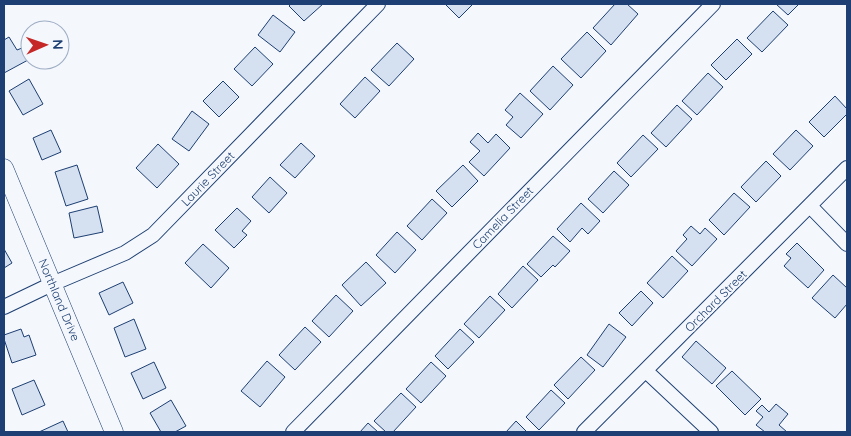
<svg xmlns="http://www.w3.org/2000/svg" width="851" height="436" viewBox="0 0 851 436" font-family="Quicksand,sans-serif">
<rect width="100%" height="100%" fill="#f4f7fb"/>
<!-- building -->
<path fill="#d5e0f0" stroke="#1d3f73" d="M291 4H323L304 21 289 6Z
M445 4H473L459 18Z
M615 4H627L638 14 611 45 593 28Z
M776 4H799L788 15Z
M773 11 788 25 762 52 747 38Z
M273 15 295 32 280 52 258 35Z
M587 32 606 51 581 78 561 59Z
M9 37 17 50 22 48 28 60 4 73V40Z
M737 39 752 54 726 80 711 65Z
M397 43 414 59 389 86 371 70Z
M255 47 273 64 252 86 234 69Z
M553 66 573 85 550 110 530 91Z
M708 73 723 87 697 115 682 101Z
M365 77 380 91 355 118 340 104Z
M29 79 43 104 23 115 9 91Z
M223 81 239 97 219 117 203 101Z
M520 93 543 114 521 138 506 125 513 117 505 110Z
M835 96 847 109V114L824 137 809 122Z
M677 105 692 119 666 147 651 133Z
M192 111 209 124 189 151 172 139Z
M51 130 61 152 42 160 33 138Z
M796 130 813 146 790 170 773 154Z
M478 133 488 143 496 134 510 148 484 176 469 162 480 151 470 142Z
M643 135 658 149 631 177 617 163Z
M301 143 315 156 295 178 280 165Z
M158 144 179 164 157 188 136 168Z
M766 161 781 176 756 202 741 187Z
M77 165 88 199 66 206 55 172Z
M463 165 478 181 452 207 436 191Z
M614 171 629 185 603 213 588 199Z
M270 177 287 193 269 213 252 197Z
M734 193 750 207 724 235 709 220Z
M432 199 447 213 422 240 407 226Z
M581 203 600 221 588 234 582 228 570 242 557 229Z
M97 206 103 232 74 238 69 213Z
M237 208 251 221 242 231 247 235 234 248 215 230Z
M691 226 700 234 705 228 717 239 692 266 676 251 687 239 683 235Z
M397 232 416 250 395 273 376 255Z
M553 236 570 251 555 267 553 265 541 277 527 264Z
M797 243 824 270 808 288 784 266 791 258 786 254Z
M203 244 229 268 211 288 185 263Z
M4 249 12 263 4 268Z
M672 256 688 271 663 298 647 283Z
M366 262 386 283 361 306 342 285Z
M523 266 538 280 512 308 498 294Z
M833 275 847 288V304L835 318 812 298Z
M123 282 133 303 109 315 99 293Z
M641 291 653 303 632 326 619 313Z
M336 295 353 311 329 337 312 321Z
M490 296 505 310 479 338 464 324Z
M134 319 146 349 125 357 114 328Z
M609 324 626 337 603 367 587 355Z
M305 327 321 342 295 370 279 355Z
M21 329 24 337 29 335 36 355 12 363 4 339V335Z
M460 329 474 342 448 369 435 356Z
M696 341 726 368 712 384 682 357Z
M581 357 595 370 568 399 554 385Z
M267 361 285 377 260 407 241 391Z
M154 362 166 388 143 399 131 373Z
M431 362 446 376 421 403 406 389Z
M732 371 761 399 745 415 716 386Z
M34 380 45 405 22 415 12 389Z
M551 390 565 403 539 430 526 417Z
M401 393 416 407 393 432H386L374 421Z
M171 400 186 426 175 432H161L150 413Z
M776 404 788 414 779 425 787 432H765L756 425 763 417 756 411 762 405 769 412Z
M63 421 68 432H39Z
M516 421 527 432H506Z
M368 423 378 432H360Z"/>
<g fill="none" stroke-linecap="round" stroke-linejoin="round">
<!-- minor casing -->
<g stroke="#1d3f73" stroke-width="16">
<path id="minor" d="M810 206 847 244
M4 307 52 284 125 253 153 235 378 4
M646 371 711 432
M293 432 713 4
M584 432 847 168"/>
</g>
<!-- tertiary casing -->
<g stroke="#1d3f73" stroke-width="19">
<path id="tertiary" d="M4 168 114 432"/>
</g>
<!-- minor -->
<use href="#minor" stroke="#f4f7fb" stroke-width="14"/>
<!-- tertiary -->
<use href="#tertiary" stroke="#f4f7fb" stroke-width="18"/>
</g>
<g text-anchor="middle" stroke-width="4" stroke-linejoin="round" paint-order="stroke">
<!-- street labels -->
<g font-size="12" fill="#1d3f73" stroke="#f4f7fb">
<text transform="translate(208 179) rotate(-46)" y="4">Laurie Street</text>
<text transform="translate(503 218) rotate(-46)" y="4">Camelia Street</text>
<text transform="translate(59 300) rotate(67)" y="4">Northland Drive</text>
<text transform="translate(716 301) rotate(-45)" y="4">Orchard Street</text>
</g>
</g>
<!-- border -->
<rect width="851" height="436" fill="none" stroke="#1d3f73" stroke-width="10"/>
<!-- north arrow -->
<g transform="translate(45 45) rotate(88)"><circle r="24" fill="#f4f7fb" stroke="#9eadc5"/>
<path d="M0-4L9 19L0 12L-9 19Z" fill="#c62828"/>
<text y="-8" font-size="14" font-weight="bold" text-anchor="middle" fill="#1d3f73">N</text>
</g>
</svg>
